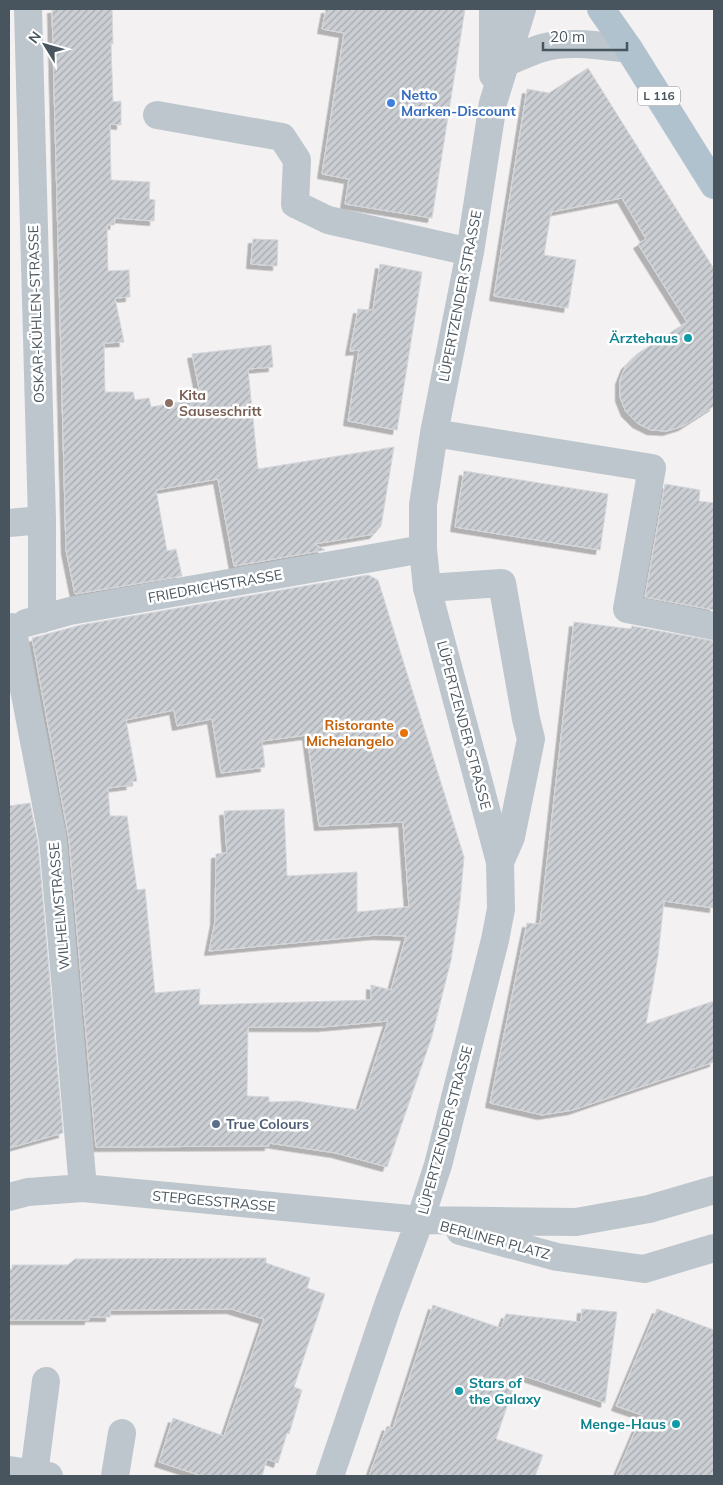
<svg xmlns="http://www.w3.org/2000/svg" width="723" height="1485" viewBox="0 0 723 1485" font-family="Mulish,sans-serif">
<defs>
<pattern id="building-hatch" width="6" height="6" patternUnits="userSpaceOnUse" patternTransform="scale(1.25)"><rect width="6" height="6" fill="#cbced3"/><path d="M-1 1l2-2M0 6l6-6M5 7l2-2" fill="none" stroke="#a7aaae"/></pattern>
<filter id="shadow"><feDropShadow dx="-4.5" dy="4.5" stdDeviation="0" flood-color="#0004"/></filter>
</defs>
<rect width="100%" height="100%" fill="#f3f1f1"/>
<!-- building -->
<path fill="url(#building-hatch)" stroke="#d5d7dc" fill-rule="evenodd" filter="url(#shadow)" d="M52 9H112L113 44H111L113 102 121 101V125L110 124 111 180 150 182 149 199 155 200 154 221 115 218 114 225H107L108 271 129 270 130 297 115 298 124 342 104 343 105 392H133L135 400 149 398 151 407 201 398 192 354 271 345 273 367 248 369 258 469 394 447 381 526 374 534 314 544 325 550 234 566 218 479 156 490 167 551 176 549 182 576 75 594 66 550Z
M326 9H465L432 218 345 204 349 179 322 174 344 33 322 29Z
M588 68 714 269V406L683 426 667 431 651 430 637 423 626 412 620 397V380L626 365 637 354 687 322 638 244 646 239 622 198 551 212 544 255 576 260 568 308 494 296 527 89 549 93Z
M253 239 278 240 277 266 251 264Z
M380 264 422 272 397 430 348 421 359 350 350 351 358 309 373 310Z
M464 471 608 494 600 550 455 527Z
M665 484 700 490 699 501 714 503V610L645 597Z
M368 575 378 580 464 857 460 902 451 960 432 1036 387 1167 336 1153 269 1143V1146L96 1147 69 839 32 638 81 625ZM174 710 177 726 212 719 221 773 265 767 262 741 307 735 319 826 403 822 409 907 357 912V872L287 876 284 809 224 811 227 853 216 854 215 921 209 951 377 935 406 936 391 990 371 985V1000L199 1005 200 989 155 993 145 889 137 890 127 816H110L108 788 131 785 130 782 137 781 126 720ZM388 1021 359 1110 297 1101 269 1102V1097L247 1096 248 1027H322Z
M574 622 631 629 632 626 714 641V908L664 901 658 956 646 1024 714 1001V1062L573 1110 542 1115 490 1103 527 923 540 924Z
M30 803 38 842 63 1133 9 1148V806Z
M266 1258V1263L310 1278 307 1288 325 1294 294 1387 302 1390 289 1434 287 1433 278 1463 267 1459 262 1476H202L159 1462 173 1418 224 1436 264 1319 231 1309 110 1310V1317H89V1320H9V1270H12V1265H68L75 1259Z
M433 1305 501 1328 506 1314 581 1322 582 1309 617 1312 605 1403 518 1374 496 1439 543 1455 535 1476H369L387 1426 393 1428Z
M657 1309 714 1330V1476H616L642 1415 616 1406Z"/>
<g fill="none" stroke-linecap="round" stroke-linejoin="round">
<!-- minor -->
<path stroke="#bdc6cd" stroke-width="28" d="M28 9 42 520V619
M505 63C517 58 529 52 542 48 570 40 601 46 629 49
M493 75V9
M157 115 282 137 297 160 295 204 328 220 470 252
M434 433 652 468 627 609 714 626
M9 523 42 520
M427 588 502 583 526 719 531 739 511 837 500 862
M26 623 70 611 423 549
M12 627 53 840 83 1188
M9 1197 28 1192 83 1188 420 1220 576 1222 649 1209 714 1190
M460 1231 557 1257 644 1269 714 1248
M9 1470 49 1476
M34 1474 46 1381
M115 1476 122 1433
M330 1476 388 1305 420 1220 438 1165 495 940 501 909 500 862 427 588 423 549V505L434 433 470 252 493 103 522 9"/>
<!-- major -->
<path stroke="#b1c2cf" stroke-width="28" d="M601 9 629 49 714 185"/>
</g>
<!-- markers -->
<circle fill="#3f7fe0" stroke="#fff" stroke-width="2" cx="391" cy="103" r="5"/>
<g fill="#0f9aa8" stroke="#fff" stroke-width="2">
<circle cx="688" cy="338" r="5"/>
<circle cx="459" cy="1391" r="5"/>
<circle cx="676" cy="1424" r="5"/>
</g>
<circle fill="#8d6e63" stroke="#fff" stroke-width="2" cx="169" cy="403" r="5"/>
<circle fill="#e8710a" stroke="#fff" stroke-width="2" cx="404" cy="733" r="5"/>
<circle fill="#5c6f8a" stroke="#fff" stroke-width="2" cx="216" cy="1124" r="5"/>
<g text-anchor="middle" stroke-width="5" stroke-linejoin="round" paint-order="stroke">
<!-- shield labels -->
<rect fill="#fff" stroke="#80888e" stroke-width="1" x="638" y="86.5" width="42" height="19" rx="4"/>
<g font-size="12" font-weight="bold" fill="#49555e">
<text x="659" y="100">L 116</text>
</g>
<!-- shop labels -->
<g font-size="14" font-weight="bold" fill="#366cbe" stroke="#fff" text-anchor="start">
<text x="401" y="100">Netto<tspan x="401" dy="16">Marken-Discount</tspan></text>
</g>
<!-- street labels -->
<g font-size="14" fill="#49555e" stroke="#fff">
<text transform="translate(460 296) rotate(-79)" y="5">LÜPERTZENDER STRASSE</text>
<text transform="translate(36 314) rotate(-92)" y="5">OSKAR-KÜHLEN-STRASSE</text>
<text transform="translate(215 586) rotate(-10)" y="5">FRIEDRICHSTRASSE</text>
<text transform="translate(464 725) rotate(75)" y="5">LÜPERTZENDER STRASSE</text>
<text transform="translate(59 906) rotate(-95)" y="5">WILHELMSTRASSE</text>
<text transform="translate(445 1130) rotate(-75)" y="5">LÜPERTZENDER STRASSE</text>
<text transform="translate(214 1201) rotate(5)" y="5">STEPGESSTRASSE</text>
<text transform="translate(495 1240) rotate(15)" y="5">BERLINER PLATZ</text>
</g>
<!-- culture labels -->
<g font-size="14" font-weight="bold" fill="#0d838f" stroke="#fff" text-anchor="end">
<text x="678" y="343">Ärztehaus</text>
<text x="469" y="1388" text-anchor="start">Stars of<tspan x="469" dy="16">the Galaxy</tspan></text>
<text x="666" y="1429">Menge-Haus</text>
</g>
<!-- education labels -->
<g font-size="14" font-weight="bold" fill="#785e54" stroke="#fff" text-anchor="start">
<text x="179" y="400">Kita<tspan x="179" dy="16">Sauseschritt</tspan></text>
</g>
<!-- food labels -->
<g font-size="14" font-weight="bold" fill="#c56008" stroke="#fff" text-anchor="end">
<text x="394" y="730">Ristorante<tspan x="394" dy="16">Michelangelo</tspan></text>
</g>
<!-- service labels -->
<g font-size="14" font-weight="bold" fill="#4e5e75" stroke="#fff" text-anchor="start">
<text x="226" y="1129">True Colours</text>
</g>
</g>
<!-- border -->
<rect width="723" height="1485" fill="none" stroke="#49555e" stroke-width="20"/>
<!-- north arrow -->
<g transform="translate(45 45) rotate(307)" stroke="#ffffff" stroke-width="4" paint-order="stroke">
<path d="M0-4L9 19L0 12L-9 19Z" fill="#49555e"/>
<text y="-8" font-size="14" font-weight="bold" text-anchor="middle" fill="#49555e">N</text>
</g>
<!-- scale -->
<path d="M543 42v8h84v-8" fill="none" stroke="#49555e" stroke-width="2.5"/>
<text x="550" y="42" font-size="15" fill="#49555e" stroke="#ffffff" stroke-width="4" paint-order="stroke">20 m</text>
</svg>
